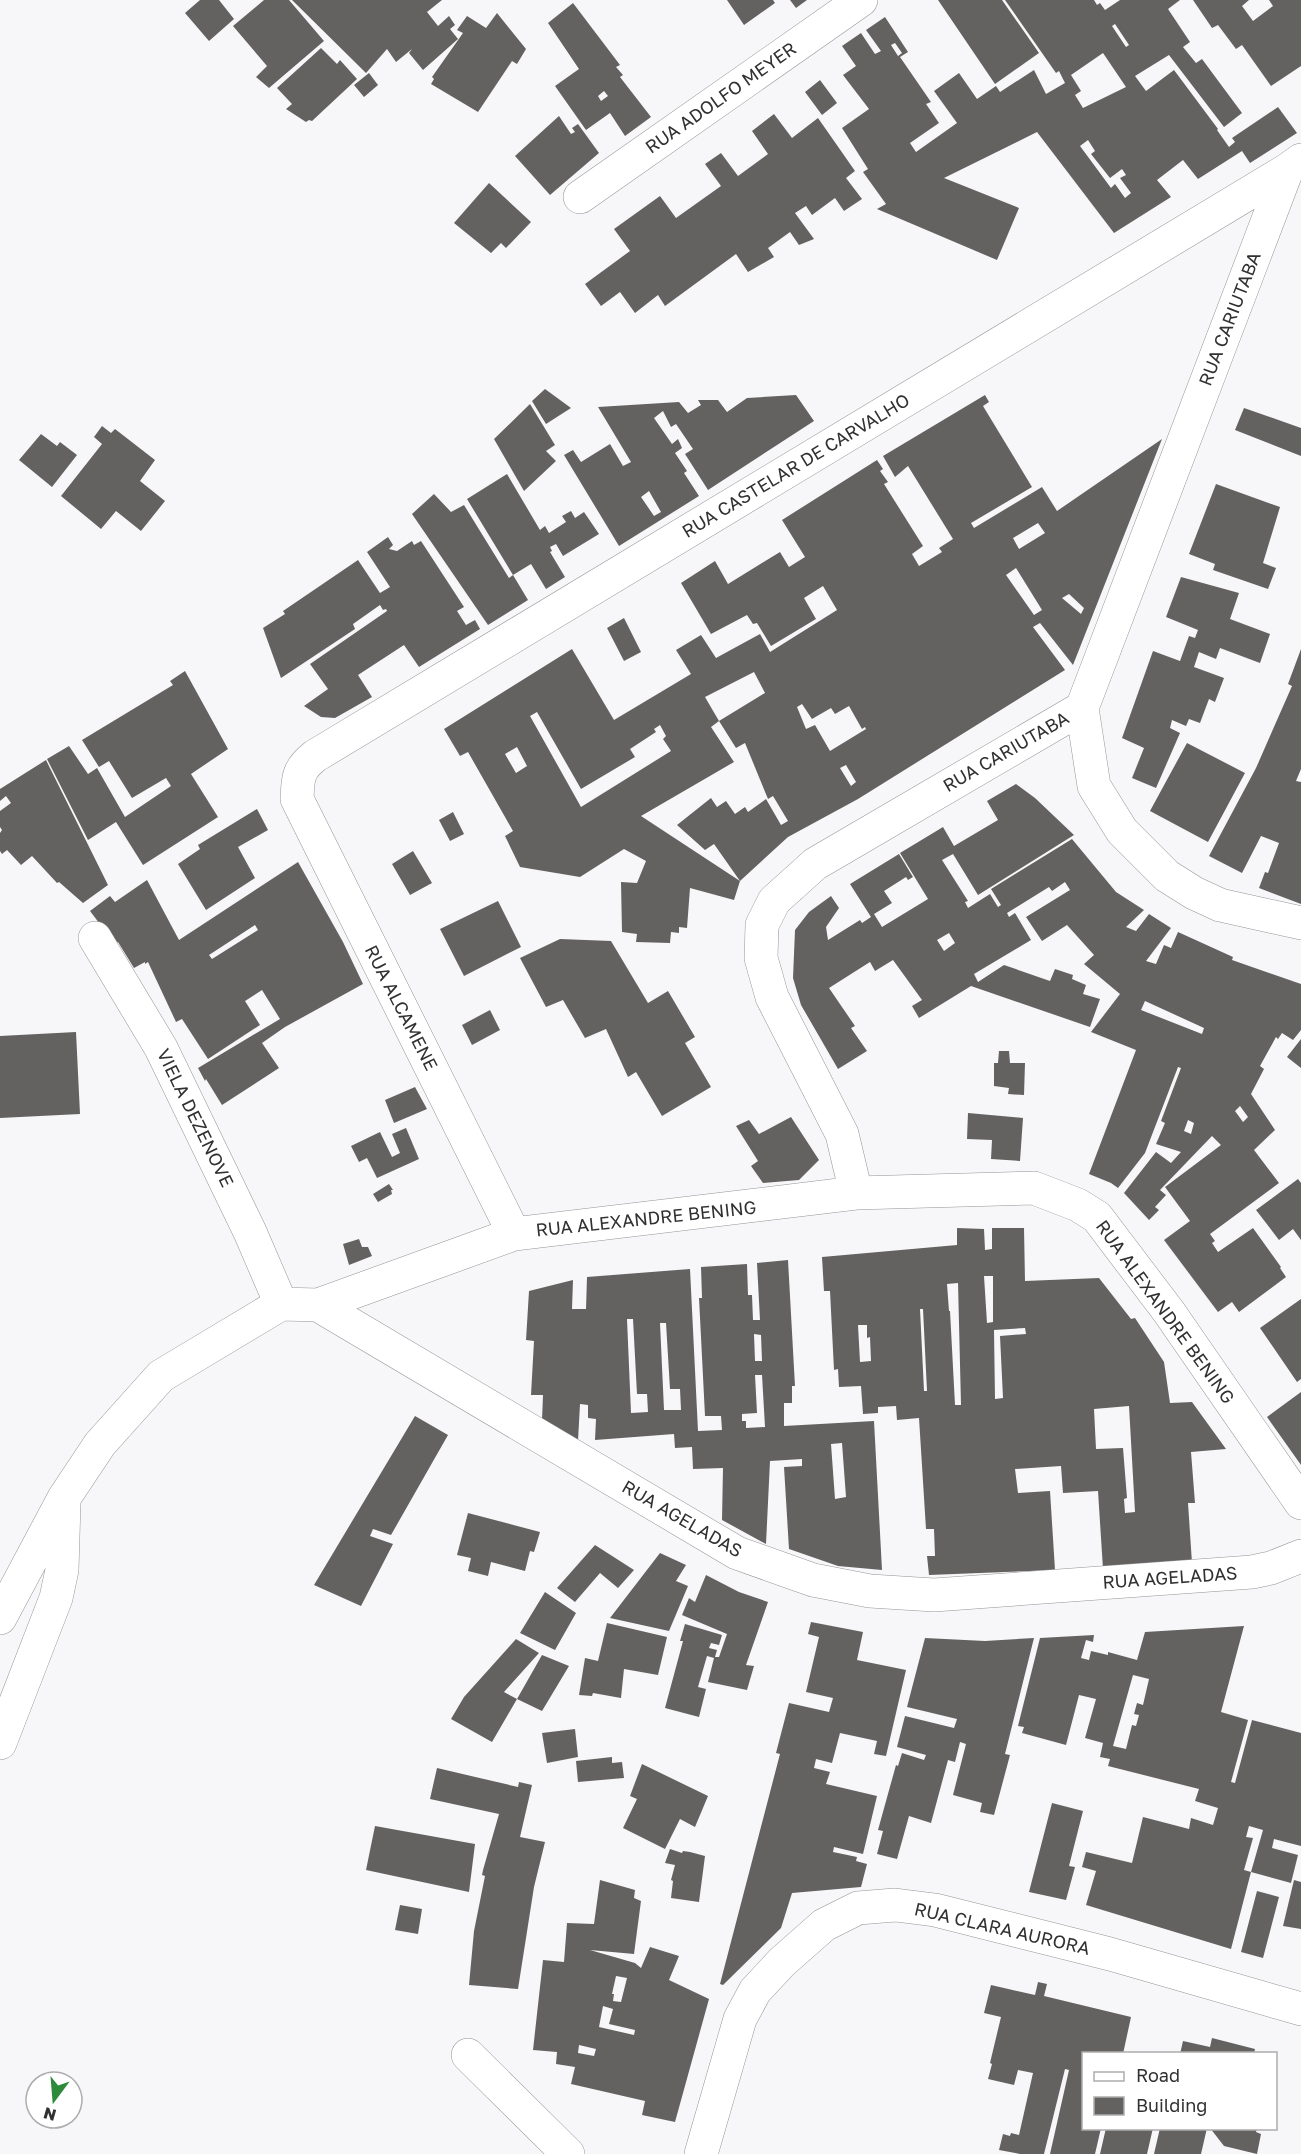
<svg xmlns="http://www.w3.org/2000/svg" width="1301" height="2154" viewBox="0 0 1301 2154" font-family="'Golos Text',sans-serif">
<rect width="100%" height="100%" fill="#f7f7f9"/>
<!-- building -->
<path fill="#646261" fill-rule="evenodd" d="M200 0H219L234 19 209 41 185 13Z
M264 0H289L324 41 269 88 256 77 267 66 233 26Z
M292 0H442L427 12 438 26 449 16 455 25 450 29 458 39 423 70 409 53 412 49 396 62 387 49 366 73Z
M727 0H773L775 3 744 25Z
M790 0H807L796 8Z
M938 0H1002L1039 53 995 84Z
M1005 0H1094L1097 5 1100 3 1105 10 1120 0H1180L1168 9 1190 42 1183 47 1196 63 1202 59 1242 113 1224 127 1169 55 1135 76 1146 91 1174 70 1218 129 1217 130 1229 147 1235 142 1232 138 1278 107 1297 133 1250 163 1242 151 1198 179 1183 160 1157 180 1171 197 1114 233 1037 132 944 178 1019 208 997 260 877 209 886 204 863 172 868 169 842 128 869 109 843 75 856 66 842 46 861 33 875 54 881 51 866 30 885 17 908 52 900 57 931 102 926 104 939 123 910 143 916 152 957 123 934 91 959 73 977 99 996 86 1000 92 1034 70 1046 94 1065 83 1059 71 1056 73ZM1115 24 1129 45 1126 47 1112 26ZM895 43 902 53 898 56 891 45ZM1103 53 1126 87 1083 108 1075 95 1081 91 1071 75ZM1088 140 1095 151 1091 154 1110 178 1122 169 1126 175 1120 178 1131 193 1125 198 1115 184 1111 188 1080 146Z
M1193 0H1249L1242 6 1253 21 1273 6 1269 0H1301V66L1271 86 1242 45 1236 49 1218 25 1212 28Z
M573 3 620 65 616 67 623 75 620 77 651 117 625 136 610 113 586 130 555 86 579 69 548 23ZM604 91 608 96 601 101 598 96Z
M497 13 526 49 517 64 512 61 478 112 431 84 434 79 432 77 463 33 457 30 467 16 486 28Z
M321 48 337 64 340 60 357 79 312 121 309 120 306 122 286 109 292 104 277 88Z
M369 73 378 85 364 97 354 85Z
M820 80 837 103 822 115 805 92Z
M774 114 792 138 818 118 855 171 846 178 862 199 844 211 835 198 812 215 806 206 795 213 814 239 799 245 790 232 768 248 774 257 748 272 736 254 665 306 658 295 635 313 620 292 601 306 585 284 630 251 614 229 660 196 676 218 721 186 705 164 721 153 738 176 768 154 752 131Z
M559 116 571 134 575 132 572 128 578 124 599 153 550 195 515 156Z
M489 183 531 222 506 248 501 243 491 253 454 223Z
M545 389 571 408 546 424 532 401Z
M796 395 814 421 708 490 685 454 693 449 676 424 671 427 663 411 654 418 672 444 678 439 682 448 675 453 687 471 684 473 699 496 619 546 564 455 573 450 581 462 610 444 623 466 631 462 598 407 679 402 688 413 701 405 698 400H718L727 412 747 398ZM649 491 661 512 654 516 641 497Z
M985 395 989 402 983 406 1032 487 971 523 974 528 1042 487 1057 511 1162 439 1073 665 1040 623 1033 627 1065 670 858 799 788 837 740 881 714 844 705 850 677 825 711 798 717 807 726 801 735 814 745 807 748 812 766 799 781 825 788 821 773 796 768 799 745 743 736 748 719 721 765 693 754 672 705 697 719 721 711 727 734 762 641 816 740 881 734 900 690 888 687 928 679 927V933L671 932 670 943 636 942 637 934 622 932 621 882 637 883 646 861 624 849 580 877 520 867 505 836 513 831 468 752 460 756 444 729 572 649 614 720 691 674 676 650 701 635 716 658 760 634 770 652 837 610 823 586 804 598 816 619 771 646 757 623 753 624 747 615 711 634 681 583 715 561 728 584 780 552 789 567 805 557 782 520 877 460 883 469 880 471 888 482 884 484 923 546 912 554 919 566 942 552 939 548 953 539 908 466 895 477 883 456ZM1038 523 1045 533 1019 549 1013 538ZM1016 568 1042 610 1034 615 1006 575ZM1069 594 1084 608 1081 614 1062 598ZM802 704 812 719 831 708 835 714 849 706 862 729 865 727 866 729 830 751 815 725 806 729 797 707ZM537 712 581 789 635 757 630 749 656 732 654 729 660 725 666 736 663 739 671 751 581 807 530 716ZM517 747 527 766 516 773 505 754ZM846 765 856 782 851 786 840 768Z
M530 404 555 445 546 451 556 461 524 491 494 439Z
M1244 408 1301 428V456L1235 430Z
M102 426 111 433 115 429 155 460 140 481 165 501 141 531 116 511 101 529 61 496 102 444 94 437Z
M41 434 57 446 60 442 77 455 52 487 19 460Z
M507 474 540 530 545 526 549 533 566 522 562 516 571 511 575 518 584 512 599 534 563 556 556 544 550 547 552 551 550 552 565 577 546 589 531 564 513 575 528 600 488 625 412 514 434 494 451 512 464 505 509 578 513 575 467 499Z
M1216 484 1280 507 1263 563 1276 568 1268 589 1213 570 1215 564 1189 554Z
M388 537 393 545 389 549 397 551 412 541 414 545 421 541 464 607 457 611 466 625 475 620 480 629 419 667 404 645 358 675 372 697 335 718 321 717 304 706 328 689 310 664 387 611 386 609 383 610 380 605 353 624 355 629 281 678 263 628 285 614 283 611 358 560 380 593 390 587 367 552Z
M1181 577 1239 593 1230 619 1270 634 1260 663 1220 648 1216 659 1199 652 1194 667 1224 678 1215 702 1209 699 1200 723 1189 719 1186 726 1172 720 1170 728 1180 733 1156 788 1132 778 1144 748 1122 738 1153 651 1180 661 1189 636 1195 638 1198 630 1166 617Z
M624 618 641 652 624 661 607 628Z
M1301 649V769L1296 781 1301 782V904L1259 888 1265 872 1268 873 1279 843 1261 836 1242 873 1209 856 1256 768 1292 686 1288 684Z
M185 671 228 749 191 774 218 817 143 865 116 822 88 840 47 759 69 746 88 774 97 768 125 817 171 786 166 778 132 798 109 761 99 767 82 740 173 685 170 681Z
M1187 743 1245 773 1208 842 1150 811Z
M46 760 108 885 83 903 59 882 57 883 32 856 21 865 7 850 2 854 0 851V833L2 830 0 827V811L11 803 6 796 0 801V789Z
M1016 784 1035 798 1074 835 978 895 953 854 942 860 968 901 965 902 968 908 990 894 998 907 1001 905 991 889 1072 839 1116 892 1144 910 1126 927 1136 931 1149 914 1171 928 1146 961 1156 964 1164 945 1171 948 1178 932 1233 957 1232 960 1301 984V1030L1293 1040 1282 1033 1278 1039 1276 1037 1260 1066 1264 1069 1251 1094 1275 1130 1254 1150 1279 1183 1210 1234 1215 1241 1212 1243 1218 1252 1253 1228 1281 1267 1280 1268 1286 1277 1239 1312 1232 1302 1218 1312 1164 1240 1190 1221 1165 1187 1221 1145 1212 1136 1160 1190 1166 1195 1155 1207 1159 1210 1149 1220 1124 1193 1156 1152 1171 1163 1181 1152 1156 1144 1165 1123 1161 1121 1181 1068 1178 1067 1145 1153 1118 1188 1111 1183 1089 1174 1136 1050 1091 1032 1120 994 1084 964 1094 955 1067 925 1042 941 1026 917 1070 890 1065 882 1052 891 1049 887 1007 913 1009 917 1015 913 1031 940 974 974 978 982 1004 965 1050 981 1055 969 1073 975 1072 979 1086 985 1083 994 1100 999 1090 1027 971 986 919 1018 912 1006 922 1000 893 960 875 971 870 962 829 988 855 1026 851 1028 867 1051 838 1069 801 1005 793 978 795 930 809 912 831 896 839 908 826 927 828 940 860 920 862 923 871 917 850 884 899 854 913 877 908 880 906 877 884 891 892 903 874 914 882 927 928 899 900 853 943 827 954 846 998 820 987 801ZM949 933 955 943 944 951 937 940ZM1145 1001 1204 1028 1202 1034 1141 1010ZM1240 1106 1248 1117 1243 1122 1235 1111ZM1188 1120 1194 1123 1191 1134 1184 1131Z
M257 809 268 830 238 847 255 878 206 910 178 864 200 849 198 845Z
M453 812 464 834 450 841 439 820Z
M413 851 432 883 410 895 392 864Z
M298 862 343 942 363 984 285 1027 262 1043 279 1068 222 1105 206 1079 205 1081 198 1068 280 1019 262 990 245 1001 260 1025 208 1059 182 1019 176 1022 148 962 145 964V962L134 968 118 942 115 944 90 911 110 896 115 902 147 880 179 940ZM255 925 258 930 212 959 209 955Z
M498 901 521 947 464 976 440 929Z
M560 939 611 941 648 1003 668 991 695 1037 685 1043 711 1087 662 1116 636 1072 628 1077 606 1029 585 1038 563 1000 546 1007 520 958Z
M490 1010 500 1030 472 1045 462 1025Z
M76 1032 80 1114 0 1118V1036Z
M1301 1039V1068L1287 1057Z
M999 1051H1009L1010 1063H1025L1024 1095 1008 1094 1009 1088 994 1086V1063H998Z
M415 1087 427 1109 394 1123 385 1100Z
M968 1113 1023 1118 1020 1161 991 1159 992 1140 967 1139Z
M791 1117 819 1160 799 1180 763 1183 751 1166 758 1161 736 1126 749 1120 759 1134Z
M406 1128 419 1159 377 1178 367 1158 359 1162 351 1146 380 1132 392 1157 400 1153 392 1134Z
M1298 1179 1301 1183V1240L1293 1229 1279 1240 1256 1210Z
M389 1184 393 1190H391L392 1194 378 1202 373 1194Z
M957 1228 984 1229 985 1250 992 1249V1228H1024L1025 1281 1099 1278 1131 1319 1135 1318 1164 1362 1170 1403 1192 1402 1226 1449 1191 1452 1195 1503H1188L1192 1563 1103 1569 1098 1491 1063 1493 1061 1466 1015 1469 1018 1493 1050 1491 1055 1570 929 1575 927 1556H935L934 1529H926L919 1418 897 1420 896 1406 878 1407V1413L863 1414 861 1386 839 1387 838 1369 834 1370 830 1291H824L822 1257 957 1245ZM984 1276H993V1322L987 1323ZM958 1283 961 1405H955L950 1311H949L947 1284ZM920 1309H923L927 1391H924ZM858 1325H867V1338L870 1337 871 1361 860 1362ZM1025 1328 1026 1334 1000 1336 1003 1398 995 1399 994 1330ZM1129 1406 1135 1512 1125 1513 1124 1499 1127 1498 1123 1448 1096 1449 1094 1409Z
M359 1239 362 1247H368L372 1256 349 1265 343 1244Z
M788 1260 795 1386H792V1403H784V1426L874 1421 882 1570 838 1566 789 1549 784 1467 802 1466V1459L770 1461 766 1544 722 1520 723 1468 693 1469 692 1447 675 1448 674 1434 595 1440 596 1419 588 1418V1405L580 1404 578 1441 542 1420 543 1395H531L534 1341 526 1340 529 1291 573 1280 572 1309H586L587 1277 690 1269 698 1431 722 1430 721 1416H705L699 1298H702L701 1267 747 1264 748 1295H752L753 1320H760L757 1263ZM627 1319H633L637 1394H647L648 1412 631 1413ZM660 1323H666L670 1389H680L681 1410H664ZM754 1334 761 1335 762 1361H755ZM755 1375H762L765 1427 746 1428V1421H742V1414L757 1413ZM842 1443 846 1497 835 1499 831 1444Z
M1301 1299V1379L1297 1382 1260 1328Z
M1301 1392V1465L1267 1417Z
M415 1416 448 1435 391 1535 373 1529 370 1536 393 1544 361 1606 314 1585Z
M468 1513 540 1532 534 1552 530 1551 525 1571 491 1562 488 1576 468 1571 471 1558 457 1555Z
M595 1545 634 1570 618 1588 600 1573 575 1602 557 1588Z
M660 1553 686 1565 676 1581 688 1586 669 1631 610 1618Z
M706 1575 739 1592 768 1602 746 1665 754 1666 747 1690 708 1682 714 1658 707 1656 698 1687 706 1689 699 1717 665 1708 683 1641H680L685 1624 722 1635 719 1645 711 1643 709 1648 717 1650 715 1657H719L727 1634 682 1615 689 1598 695 1602Z
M545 1592 576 1613 555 1650 520 1633Z
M811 1622 863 1632 857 1660 906 1670 886 1756 874 1754 877 1741 840 1733 832 1763 816 1759 814 1768 830 1772 826 1784 877 1796 863 1854 834 1847 833 1852 857 1857 856 1861 867 1864 861 1887 792 1893 781 1928 723 1985 720 1984 780 1754 776 1753 789 1703 829 1712 833 1698 806 1692 819 1637 808 1634Z
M607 1623 667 1637 658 1675 624 1669 621 1698 593 1693 592 1696 579 1695 585 1658 598 1661Z
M1244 1626 1221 1712 1248 1720 1231 1782 1235 1783 1252 1720 1301 1733V1846L1274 1839 1272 1848 1298 1855 1291 1883 1251 1872 1263 1830 1249 1826 1246 1837 1253 1838 1244 1870 1251 1872 1231 1949 1086 1905 1096 1871 1082 1867 1086 1852 1132 1863 1143 1817 1189 1829 1191 1818 1213 1825 1218 1808 1195 1801 1199 1789 1108 1766 1110 1759 1100 1757 1103 1743 1085 1738 1096 1699 1079 1695 1066 1745 1022 1733 1024 1727 1018 1726 1040 1638 1094 1635 1093 1642 1086 1640 1081 1658 1089 1660 1091 1651 1108 1655V1652L1137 1660 1145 1632ZM1133 1675 1149 1679 1143 1705 1137 1703 1134 1714 1139 1715 1136 1726 1132 1725 1126 1749 1113 1746Z
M925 1638 985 1641 1034 1638 1005 1754 1010 1755 994 1815 980 1812 982 1803 953 1795 966 1744 960 1742 955 1762 948 1760 931 1823 909 1816 897 1859 877 1854 883 1831 878 1830 896 1765 898 1766 902 1753 924 1760 926 1755 897 1747 905 1716 954 1728 957 1719 907 1707Z
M516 1639 539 1653 504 1692 517 1699 492 1742 451 1719 464 1697Z
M542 1655 569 1666 542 1711 517 1699Z
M575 1729 578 1757 547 1763 542 1733Z
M612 1757V1763L622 1762 624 1778 578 1782 576 1761Z
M642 1764 708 1796 695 1827 680 1819 665 1849 623 1828 637 1799 630 1796Z
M437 1768 518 1787 519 1782 532 1785 520 1837 545 1842 534 1887 518 1989 469 1985 474 1931 485 1876 482 1875 483 1870 499 1814 430 1799Z
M1052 1803 1083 1811 1069 1866 1075 1867 1066 1900 1029 1892Z
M375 1826 475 1844 469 1892 366 1870Z
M670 1849 682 1853 683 1851 690 1852 705 1856 699 1902 671 1898 673 1881 671 1880 675 1865 665 1863Z
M600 1880 635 1890 634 1898 641 1901 634 1954 590 1950 635 1963 641 1968 650 1947 679 1956 669 1980 709 1999 675 2122 642 2115 645 2101 571 2084 575 2067 556 2064 557 2052 533 2050 543 1960 564 1962 567 1923 594 1924ZM616 1976 627 1978 621 2002 613 2001 614 1994H612ZM603 2006 613 2009 609 2024 635 2030 634 2035 599 2027ZM579 2045 596 2049 594 2056 578 2053Z
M1294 1880 1301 1882V1929L1283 1926Z
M1257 1891 1279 1897 1263 1958 1241 1952Z
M400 1905 422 1909 418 1934 395 1930Z
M1038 1982 1047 1984 1044 1996 1131 2017 1123 2054H1083L1082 2084 1083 2085V2128H1101L1095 2154H1050L1069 2070 1065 2069 1044 2154H1020L999 2150 1003 2134 1010 2136 1011 2133 1019 2135 1033 2073 1018 2070 1014 2085 988 2079 992 2064 990 2063 1001 2017 984 2013 991 1985 1035 1995Z
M1212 2038 1255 2049 1254 2054H1180L1183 2041 1210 2047Z
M1106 2128H1153L1147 2154H1100Z
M1160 2128H1207L1201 2154H1154Z
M1210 2128H1257L1256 2132 1261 2134 1257 2154 1224 2146Z"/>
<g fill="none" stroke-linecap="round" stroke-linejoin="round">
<!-- minor casing -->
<g stroke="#959597" stroke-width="34">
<path id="minor" d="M580 197 861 0
M1082 708 1094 786 1122 831 1167 876 1194 893 1220 905 1301 923
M95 938 161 1048 250 1232 281 1304
M856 1193 842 1134 772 997 761 958 762 925 774 901 815 864 1082 708 1287 170
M514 1234 297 799C298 779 297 770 315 756L1287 170 1301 160
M318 1305 737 1553 813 1580 870 1591 934 1595 1252 1572 1271 1568 1301 1556
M0 1618 64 1498 100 1444 161 1376 281 1304 318 1305 514 1234 856 1193 1034 1188 1078 1205 1097 1217 1169 1312 1301 1503
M0 1743 56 1598 62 1570 64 1503
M468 2055 568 2154
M701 2154 740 2019 755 1991 782 1962 824 1925 858 1908 895 1905 935 1910 1110 1954 1301 2009"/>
</g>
<!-- minor -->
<use href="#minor" stroke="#fff" stroke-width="33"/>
</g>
<g text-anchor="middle" stroke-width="6" stroke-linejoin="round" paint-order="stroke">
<!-- street labels -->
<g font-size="18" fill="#313132" stroke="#fff">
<text transform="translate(721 98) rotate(-35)" y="6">RUA ADOLFO MEYER</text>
<text transform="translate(1230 319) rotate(-69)" y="6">RUA CARIUTABA</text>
<text transform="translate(796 466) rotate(-31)" y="6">RUA CASTELAR DE CARVALHO</text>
<text transform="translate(1006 752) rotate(-30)" y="6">RUA CARIUTABA</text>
<text transform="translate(401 1008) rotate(63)" y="6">RUA ALCAMENE</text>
<text transform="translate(195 1118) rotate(64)" y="6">VIELA DEZENOVE</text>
<text transform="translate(646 1219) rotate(-6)" y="6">RUA ALEXANDRE BENING</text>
<text transform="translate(1165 1312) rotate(54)" y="6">RUA ALEXANDRE BENING</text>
<text transform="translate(682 1519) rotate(30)" y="6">RUA AGELADAS</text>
<text transform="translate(1170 1578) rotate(-4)" y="6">RUA AGELADAS</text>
<text transform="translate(1002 1929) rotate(13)" y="6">RUA CLARA AURORA</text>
</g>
</g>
<!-- legend -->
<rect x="1082" y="2052" width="195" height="78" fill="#ffffff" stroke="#adadad" stroke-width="1.5"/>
<rect x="1094" y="2072" width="30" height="9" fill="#ffffff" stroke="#adadad" stroke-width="1.5"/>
<text x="1136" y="2082" font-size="18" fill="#313132">Road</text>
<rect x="1094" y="2097" width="30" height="18" fill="#646261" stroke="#adadad" stroke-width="1.5"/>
<text x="1136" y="2112" font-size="18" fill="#313132">Building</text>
<!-- north arrow -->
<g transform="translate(54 2100) rotate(196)"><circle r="28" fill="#ffffff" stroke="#adadad" stroke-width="1.5"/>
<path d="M0-4.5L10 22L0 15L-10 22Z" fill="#2e8a3b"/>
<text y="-9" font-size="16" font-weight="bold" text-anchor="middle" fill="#313132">N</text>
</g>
</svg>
